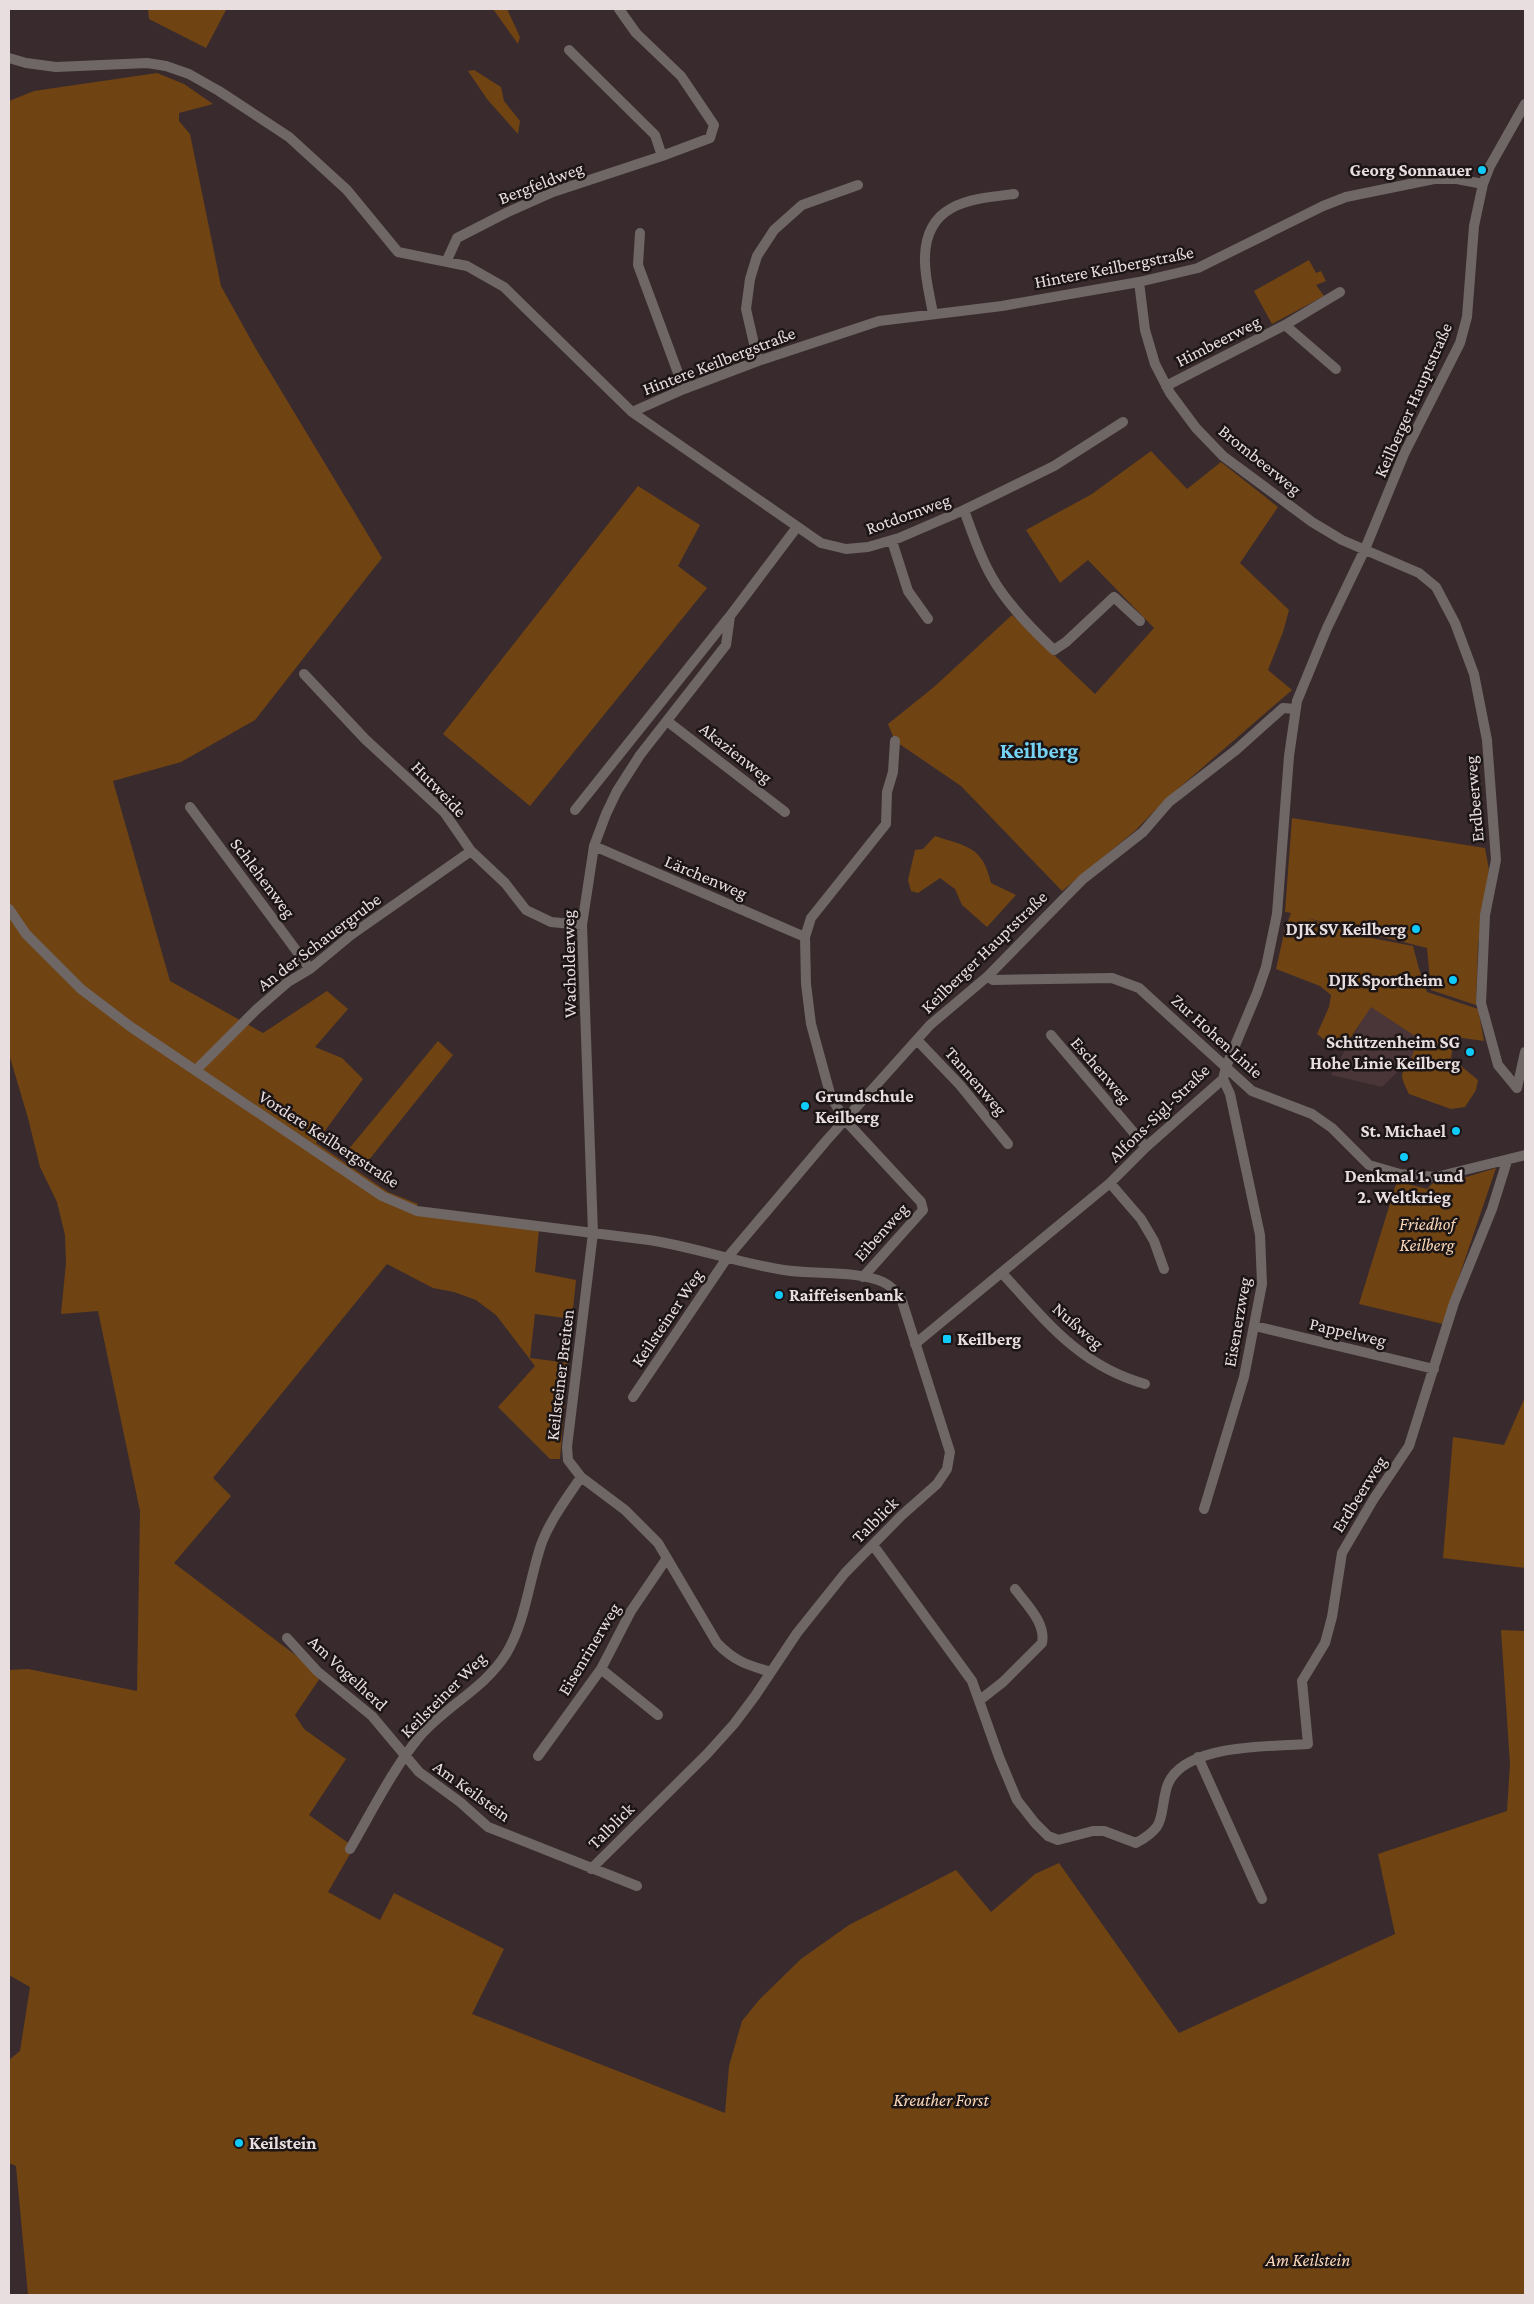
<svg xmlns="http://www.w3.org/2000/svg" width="1534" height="2304" viewBox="0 0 1534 2304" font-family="'Crimson Pro',serif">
<rect width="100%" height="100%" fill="#392b2d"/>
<!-- built -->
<path fill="#4a3539" d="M1371 1004 1428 1042 1382 1087 1331 1075Z"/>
<!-- green -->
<path fill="#704312" d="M148 9H224L226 10 206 48 149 19Z
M493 9H507L520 37 518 44Z
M474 70 501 87 504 101 520 121 518 134 487 99 468 71Z
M157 73 184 84 213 104 179 113V121L190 134 221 286 256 349 382 558 255 720 181 762 113 781 170 981 263 1033 327 991 348 1009 315 1047 342 1058 363 1079 316 1143 388 1192 418 1204 413 1212 539 1229 535 1272 576 1280 572 1319 535 1314 530 1358 568 1363 560 1459H550L498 1407 535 1366 496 1315 476 1300 454 1292 433 1288 387 1264 213 1478 231 1496 174 1563 298 1657 320 1678 295 1715 304 1729 346 1759 309 1815 354 1847 328 1892 380 1920 394 1893 504 1949 472 2014 725 2113 729 2066 742 2021 759 2000 801 1959 849 1925 956 1870 991 1912 1035 1874 1059 1863 1179 2033 1395 1934 1378 1854 1507 1811 1510 1764 1501 1630 1525 1631V2295H28L16 2166 9 2163V2060L20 2051 30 1987 9 1975V1670L28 1669 137 1691 140 1511 98 1311 61 1314 66 1263 65 1235 57 1202 40 1167 28 1118 9 1054V101L34 91Z
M1309 260 1316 273 1321 271 1326 281 1316 285 1324 296 1272 324 1254 291Z
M1151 451 1187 489 1221 462 1278 507 1240 563 1289 610 1283 632 1268 670 1292 690 1165 800 1136 830 1062 891 961 786 895 741 888 724 934 687 1012 615 1095 694 1154 628 1088 560 1060 583 1026 530 1092 494Z
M638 486 700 525 678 566 707 588 530 806 443 734Z
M1292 818 1485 848 1489 870 1478 945 1476 1005 1431 990 1427 948 1307 918 1361 936 1413 946 1419 969 1427 992 1478 1009 1484 1041 1455 1037 1451 1058 1478 1080 1476 1090 1465 1107 1451 1109 1409 1094C1398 1071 1401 1076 1412 1057 1415 1051 1415 1042 1415 1036L1371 1007 1343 1049 1335 1048 1317 1034 1329 1007 1331 995 1320 986 1276 969 1285 929 1291 913 1285 912Z
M935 836C968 847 982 846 991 883L1016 895 987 927 962 905 955 889 940 878 918 893 911 891 908 880 915 850 923 849Z
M438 1041 453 1055 364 1166 348 1150Z
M1496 1168 1443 1324 1359 1304 1397 1181 1427 1189 1434 1182H1450Z
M1525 1397V1568L1443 1558 1453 1437 1504 1445Z"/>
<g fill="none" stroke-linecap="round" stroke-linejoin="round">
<!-- minor -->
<path stroke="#6e6765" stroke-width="10" d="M619 9 636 33 681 76 714 125 710 138 662 156
M9 58 26 63 56 67 147 63 166 66 189 74 219 91 289 137 347 190 398 252 467 266 504 287 632 412 821 543 846 549 868 547 899 538 964 510 1054 466 1123 422
M640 233 638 265 684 389
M447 260 457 238 508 212 553 192 662 156 655 135 569 50
M1139 282 1145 330 1155 364 1170 393 1196 428 1223 456 1312 522 1342 540 1419 573 1436 587 1455 623 1474 674 1487 740 1496 860 1485 915 1481 1003 1498 1065 1517 1088
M933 314C930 296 924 275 925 257 926 202 972 199 1014 194
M1285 325 1336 369
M758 361 746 309 750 279 757 256 774 230 802 205 858 185
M1166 386 1285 325 1340 292
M632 412 684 389 758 361 879 321 1002 306 1139 282 1198 268 1323 206 1346 197 1434 179H1457L1483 184
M964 510C973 535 982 562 996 584 1012 609 1033 630 1054 650L1066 642 1114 597 1140 621
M892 541 908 591 928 619
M304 674 365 739 444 812 471 851 505 883 526 910 551 922 582 925
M667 721 785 812
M190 807 310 969
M575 810 729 617
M594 846 805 937
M9 909 26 934 81 989 131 1027 382 1196 417 1211 649 1240C695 1247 738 1263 784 1270 815 1275 855 1270 883 1282 892 1286 897 1293 902 1301L950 1452 947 1469 937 1484 901 1516 845 1573 797 1633 755 1696 734 1724 707 1754 591 1869
M988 976 993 980 1112 978 1139 988 1252 1091 1312 1114 1332 1128 1369 1165 1400 1174 1436 1177 1525 1155
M1051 1035 1146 1147
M918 1041 960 1085 1008 1144
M196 1070 257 1009 288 982 310 969 351 935 471 851
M1517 1088 1525 1052
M1110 1183 1141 1219 1154 1241 1164 1269
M1002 1273C1046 1321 1080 1366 1145 1384
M863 1277 923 1210 921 1202 845 1120 831 1097 811 1024 806 984 805 937 811 918 886 824 887 792 893 772 895 741
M1255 1326 1434 1369
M915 1344 1110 1183 1146 1147 1223 1079 1226 1067 1257 993 1266 967 1277 914 1289 756 1297 701 1327 628 1365 549 1404 454 1460 343 1467 317 1474 226 1483 184 1490 166 1525 104
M633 1397 727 1258 826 1141 930 1025 988 976 1083 879 1143 832 1169 802 1236 750 1283 708 1295 709
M1204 1509 1244 1377 1262 1284 1260 1235 1230 1094 1223 1079
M873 1545 972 1681 999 1757 1017 1800 1035 1823 1048 1836 1058 1840 1093 1831H1104L1136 1843C1166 1826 1159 1820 1166 1790 1177 1743 1268 1747 1308 1744L1302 1681 1325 1643 1332 1617 1342 1553 1373 1500 1409 1446 1454 1303 1492 1209 1507 1161
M287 1638 317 1671 372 1716 419 1772 460 1802 488 1827 637 1886
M601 1669 658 1715
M771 1672C747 1665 734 1661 717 1643L658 1543 625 1510 581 1477 568 1460 567 1447 593 1233 582 925 594 846 606 814 617 791 640 755 726 645 730 616 797 527
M980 1700 1003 1682 1042 1643C1046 1623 1027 1605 1015 1589
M538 1756 601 1669 631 1611 667 1558
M1198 1757 1262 1899
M350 1849C371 1813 394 1767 420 1736 446 1706 485 1688 506 1654 526 1621 529 1579 542 1542 551 1519 567 1498 581 1477"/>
</g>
<!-- markers -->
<g fill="#10cafa" stroke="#1c1516" stroke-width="2">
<circle cx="1482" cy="170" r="5"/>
<circle cx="1416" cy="929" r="5"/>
<circle cx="1453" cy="980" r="5"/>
<circle cx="1470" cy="1052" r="5"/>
<circle cx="805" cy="1106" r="5"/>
<circle cx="1456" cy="1131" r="5"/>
<circle cx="1404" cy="1157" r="5"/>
<circle cx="779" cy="1295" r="5"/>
<rect x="942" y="1334" width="10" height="10" rx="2.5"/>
<circle cx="239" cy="2143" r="5"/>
</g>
<g text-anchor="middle" stroke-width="5" stroke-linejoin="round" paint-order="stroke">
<!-- poi labels -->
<g font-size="18" font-weight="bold" fill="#e8dedf" stroke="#1c1516" text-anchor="end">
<text x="1472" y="176">Georg Sonnauer</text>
<text x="1406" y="935">DJK SV Keilberg</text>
<text x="1443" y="986">DJK Sportheim</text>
<text x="1460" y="1048">Schützenheim SG<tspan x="1460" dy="21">Hohe Linie Keilberg</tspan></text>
<text x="815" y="1102" text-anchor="start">Grundschule<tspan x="815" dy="21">Keilberg</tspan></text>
<text x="1446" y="1137">St. Michael</text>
<text x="1404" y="1182" text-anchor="middle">Denkmal 1. und<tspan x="1404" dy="21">2. Weltkrieg</tspan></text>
<text x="789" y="1301" text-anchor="start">Raiffeisenbank</text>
<text x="957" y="1345" text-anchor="start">Keilberg</text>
<text x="249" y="2149" text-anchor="start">Keilstein</text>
</g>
<!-- street labels -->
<g font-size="18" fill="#e8dedf" stroke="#1c1516">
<text transform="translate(541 183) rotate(-21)" y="6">Bergfeldweg</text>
<text transform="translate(1114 267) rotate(-11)" y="6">Hintere Keilbergstraße</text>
<text transform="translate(1218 341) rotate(-27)" y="6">Himbeerweg</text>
<text transform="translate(719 361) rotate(-21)" y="6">Hintere Keilbergstraße</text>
<text transform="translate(1413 400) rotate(-66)" y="6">Keilberger Hauptstraße</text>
<text transform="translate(1260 460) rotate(39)" y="6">Brombeerweg</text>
<text transform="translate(908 514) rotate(-20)" y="6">Rotdornweg</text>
<text transform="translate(736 753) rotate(38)" y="6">Akazienweg</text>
<text transform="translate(439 789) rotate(46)" y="6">Hutweide</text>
<text transform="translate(1474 799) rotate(-95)" y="6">Erdbeerweg</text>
<text transform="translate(706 877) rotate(23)" y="6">Lärchenweg</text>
<text transform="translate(263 878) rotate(53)" y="6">Schlehenweg</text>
<text transform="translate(319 942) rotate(-37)" y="6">An der Schauergrube</text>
<text transform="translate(984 952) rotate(-44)" y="6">Keilberger Hauptstraße</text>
<text transform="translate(569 964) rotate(-91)" y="6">Wacholderweg</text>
<text transform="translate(1217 1036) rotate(42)" y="6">Zur Hohen Linie</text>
<text transform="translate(1101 1070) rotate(49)" y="6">Eschenweg</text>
<text transform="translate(976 1081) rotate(49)" y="6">Tannenweg</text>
<text transform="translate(1159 1113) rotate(-44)" y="6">Alfons-Sigl-Straße</text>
<text transform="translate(329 1139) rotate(33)" y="6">Vordere Keilbergstraße</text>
<text transform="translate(881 1232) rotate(-48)" y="6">Eibenweg</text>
<text transform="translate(667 1318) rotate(-56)" y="6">Keilsteiner Weg</text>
<text transform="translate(1237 1322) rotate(-80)" y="6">Eisenerzweg</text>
<text transform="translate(1078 1326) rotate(41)" y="6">Nußweg</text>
<text transform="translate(1348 1332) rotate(13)" y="6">Pappelweg</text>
<text transform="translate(560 1375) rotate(-83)" y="6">Keilsteiner Breiten</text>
<text transform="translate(1359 1494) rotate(-58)" y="6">Erdbeerweg</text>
<text transform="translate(875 1520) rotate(-45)" y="6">Talblick</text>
<text transform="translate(589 1649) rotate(-59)" y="6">Eisenrinerweg</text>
<text transform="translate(348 1673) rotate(43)" y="6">Am Vogelherd</text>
<text transform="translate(443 1695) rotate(-45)" y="6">Keilsteiner Weg</text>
<text transform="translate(472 1791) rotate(36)" y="6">Am Keilstein</text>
<text transform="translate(611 1826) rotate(-45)" y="6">Talblick</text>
</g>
<!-- park labels -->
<g font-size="18" font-style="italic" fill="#f9d6b7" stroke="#1c1516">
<text x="1427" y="1230">Friedhof<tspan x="1427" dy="21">Keilberg</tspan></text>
<text x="941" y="2106">Kreuther Forst</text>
<text x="1308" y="2266">Am Keilstein</text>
</g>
<!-- district labels -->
<g font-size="22" font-weight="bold" fill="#76d3f4" stroke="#1c1516">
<text x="1039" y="758">Keilberg</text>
</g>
</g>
<!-- border -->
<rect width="1534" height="2304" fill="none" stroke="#e8dedf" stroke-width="20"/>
</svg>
